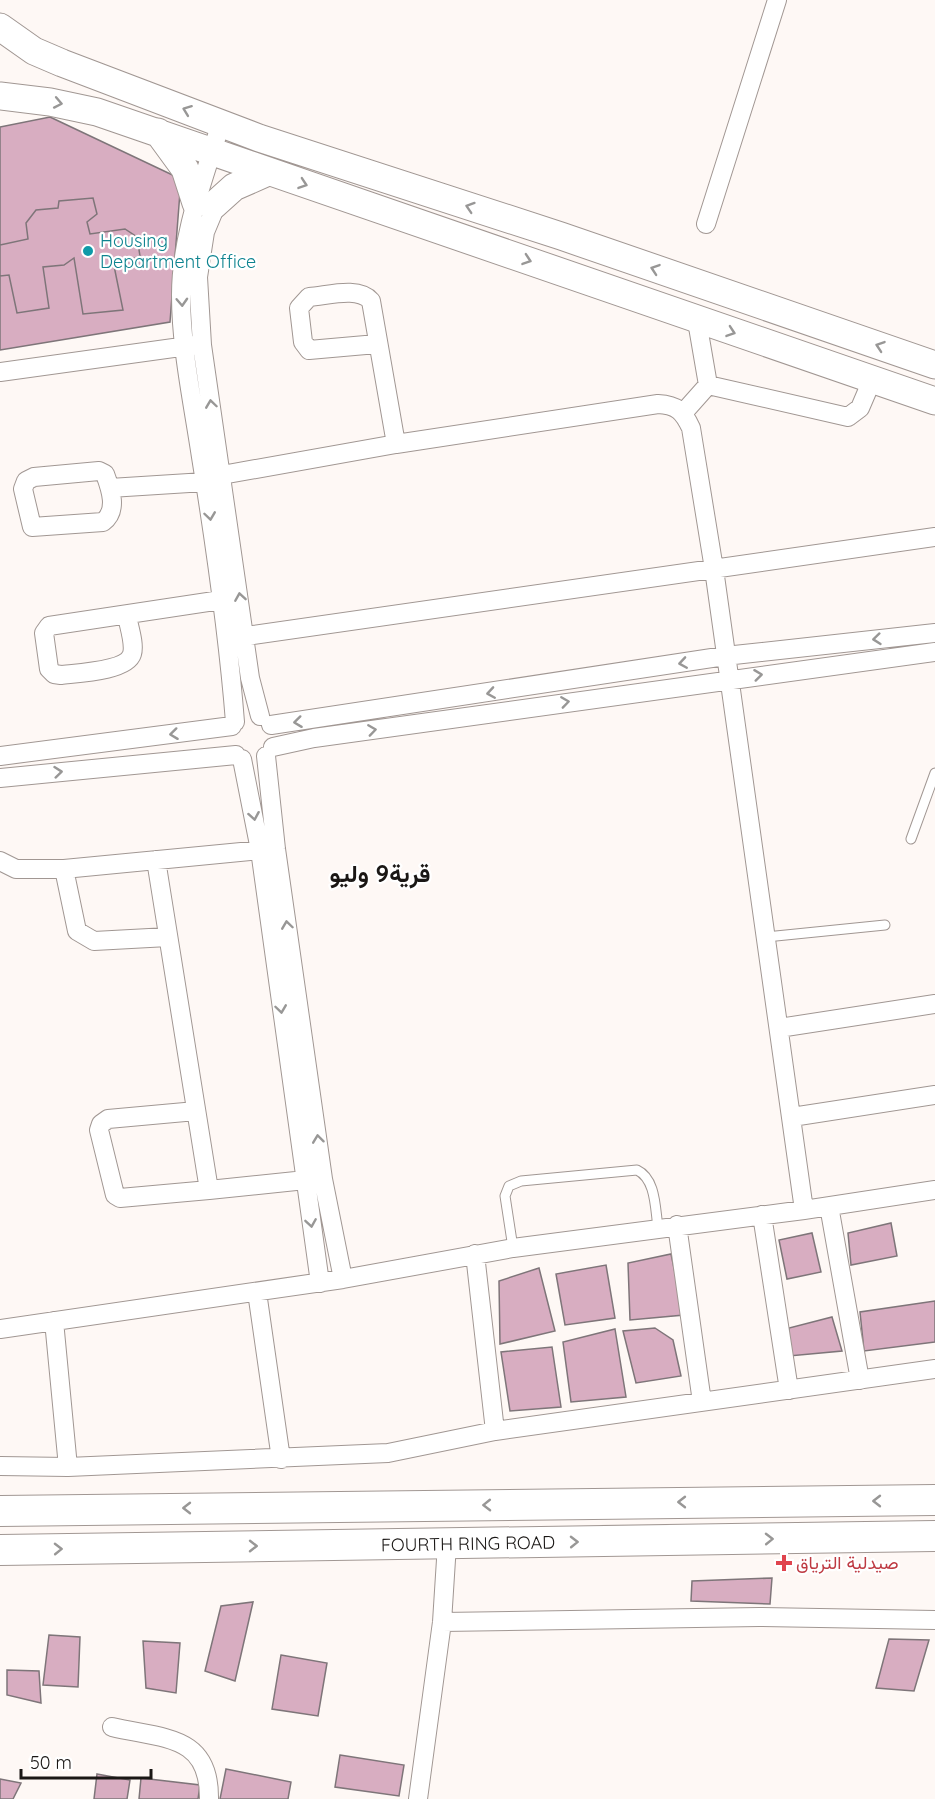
<svg xmlns="http://www.w3.org/2000/svg" width="935" height="1799" viewBox="0 0 935 1799" font-family="Quicksand,Vazirmatn,sans-serif">
<rect width="100%" height="100%" fill="#fef8f5"/>
<!-- building -->
<path fill="#d8adc1" stroke="#7e7579" stroke-width="1.5" d="M50 117 181 179 170 322 0 350V127Z
M93 198 97 214 87 222 90 234 125 229 137 237 140 256 130 260 113 261 123 310 83 314 74 258 64 265 43 267 49 308 17 313 9 275 0 276V245L28 239 26 223 36 210 58 208 59 201Z
M891 1223 897 1256 851 1265 848 1233Z
M812 1233 821 1272 787 1279 779 1240Z
M671 1254 684 1315 630 1320 628 1263Z
M606 1265 615 1318 565 1325 556 1274Z
M539 1268 555 1331 500 1344 499 1281Z
M935 1301V1342L864 1351 860 1312Z
M832 1317 842 1351 789 1356V1328Z
M655 1328 673 1340 681 1376 636 1383 623 1331Z
M615 1329 626 1397 571 1402 563 1342Z
M552 1347 561 1407 510 1411 501 1352Z
M772 1578 770 1604 691 1601 692 1581Z
M253 1602 235 1681 205 1671 221 1606Z
M49 1635 80 1637 78 1687 43 1685Z
M889 1639 929 1640 914 1691 876 1688Z
M143 1641 180 1643 176 1693 146 1688Z
M281 1655 327 1663 318 1716 272 1709Z
M7 1670 39 1671 41 1703 7 1695Z
M340 1755 404 1765 399 1796 335 1787Z
M226 1769 291 1782 288 1799H220Z
M97 1774 130 1780 127 1799H94Z
M141 1778 200 1785 198 1799H139Z
M0 1779 21 1783 13 1799H0Z"/>
<g fill="none" stroke-linecap="round" stroke-linejoin="round">
<!-- lane casing -->
<g stroke="#a19793" stroke-width="11">
<path id="lane" d="M911 839 935 773
M766 937 885 925
M513 1248 505 1196 509 1186 521 1181 637 1170C656 1179 655 1208 658 1227"/>
</g>
<!-- street casing -->
<g stroke="#a19793" stroke-width="20">
<path id="street" d="M221 123C204 178 181 236 181 295 181 349 193 403 201 457 215 544 228 633 235 722
M220 196 205 232 198 277 202 345 250 678 260 716
M706 224 777 0
M697 321 708 385
M377 344 309 350 303 342 299 308 309 297C327 296 358 286 371 301L396 444
M0 372 195 345
M708 385 848 417 860 408 872 380
M684 412 708 385
M99 471 105 474C111 490 118 511 103 522L32 527 23 489 26 481 34 477Z
M222 475 396 444 658 404C677 405 683 411 691 428L714 569 804 1210
M110 488 205 482
M127 616C129 627 135 644 132 654 127 671 77 673 61 675L54 674 49 669 44 633 49 626 221 600
M246 636 935 537
M271 725 725 656 935 633
M273 747 314 738 935 652
M0 756 232 726
M266 756 276 849 323 1179 343 1279
M242 759 260 850 320 1283
M0 778 236 755
M156 860 209 1190 315 1179
M0 861 16 869H64
M168 937 94 941 77 931 64 869 271 849
M779 1028 935 1004
M196 1111 108 1119 101 1124 99 1130 115 1195 120 1198 209 1190
M792 1117 935 1095
M829 1206 860 1380
M762 1215 789 1390
M677 1225 702 1402
M475 1254 495 1431
M257 1292 281 1459
M54 1321 68 1467
M0 1329 343 1279 513 1248 804 1210 935 1190
M0 1466 68 1467 388 1453 495 1431 935 1369
M442 1622 759 1617 935 1620
M112 1727C162 1739 210 1734 209 1799
M418 1799 442 1622 447 1544"/>
</g>
<!-- secondary casing -->
<g stroke="#a19793" stroke-width="29">
<path id="secondary" d="M0 27 34 51 62 63 259 138 561 236 935 365
M0 96 50 102 97 112 935 401
M158 132 185 169 196 203
M214 205 234 187 268 172"/>
</g>
<!-- primary casing -->
<g stroke="#a19793" stroke-width="32">
<path id="primary" d="M0 1511 935 1500
M0 1550 935 1536"/>
</g>
<!-- lane -->
<use href="#lane" stroke="#fff" stroke-width="9"/>
<!-- street -->
<use href="#street" stroke="#fff" stroke-width="18"/>
<!-- secondary -->
<use href="#secondary" stroke="#fff" stroke-width="27"/>
<!-- primary -->
<use href="#primary" stroke="#fff" stroke-width="30"/>
</g>
<!-- one-way arrows -->
<defs><path id="oneway-chevron" d="M-2-3.5L2.5 0L-2 3.5" fill="none" stroke-width="1.6" stroke-linecap="round" stroke-linejoin="round" transform="scale(1.5)"/></defs>
<g stroke="#989796">
<use href="#oneway-chevron" transform="translate(58 103) rotate(11)"/>
<use href="#oneway-chevron" transform="translate(187 110) rotate(-159)"/>
<use href="#oneway-chevron" transform="translate(303 184) rotate(19)"/>
<use href="#oneway-chevron" transform="translate(470 207) rotate(-162)"/>
<use href="#oneway-chevron" transform="translate(527 260) rotate(19)"/>
<use href="#oneway-chevron" transform="translate(655 269) rotate(-161)"/>
<use href="#oneway-chevron" transform="translate(182 302) rotate(87)"/>
<use href="#oneway-chevron" transform="translate(731 332) rotate(19)"/>
<use href="#oneway-chevron" transform="translate(880 346) rotate(-161)"/>
<use href="#oneway-chevron" transform="translate(211 404) rotate(-98)"/>
<use href="#oneway-chevron" transform="translate(210 516) rotate(82)"/>
<use href="#oneway-chevron" transform="translate(240 597) rotate(-99)"/>
<use href="#oneway-chevron" transform="translate(877 639) rotate(174)"/>
<use href="#oneway-chevron" transform="translate(683 663) rotate(171)"/>
<use href="#oneway-chevron" transform="translate(758 675) rotate(-7)"/>
<use href="#oneway-chevron" transform="translate(491 693) rotate(171)"/>
<use href="#oneway-chevron" transform="translate(565 702) rotate(-8)"/>
<use href="#oneway-chevron" transform="translate(298 722) rotate(173)"/>
<use href="#oneway-chevron" transform="translate(372 730) rotate(-8)"/>
<use href="#oneway-chevron" transform="translate(174 734) rotate(173)"/>
<use href="#oneway-chevron" transform="translate(58 772) rotate(-6)"/>
<use href="#oneway-chevron" transform="translate(254 816) rotate(80)"/>
<use href="#oneway-chevron" transform="translate(287 925) rotate(-98)"/>
<use href="#oneway-chevron" transform="translate(281 1009) rotate(82)"/>
<use href="#oneway-chevron" transform="translate(318 1139) rotate(-97)"/>
<use href="#oneway-chevron" transform="translate(311 1223) rotate(81)"/>
<use href="#oneway-chevron" transform="translate(877 1501) rotate(180)"/>
<use href="#oneway-chevron" transform="translate(682 1502) rotate(180)"/>
<use href="#oneway-chevron" transform="translate(487 1505) rotate(179)"/>
<use href="#oneway-chevron" transform="translate(187 1508) rotate(180)"/>
<use href="#oneway-chevron" transform="translate(769 1539) rotate(-1)"/>
<use href="#oneway-chevron" transform="translate(574 1542) rotate(-1)"/>
<use href="#oneway-chevron" transform="translate(253 1546)"/>
<use href="#oneway-chevron" transform="translate(58 1549) rotate(-1)"/>
</g>
<!-- markers -->
<circle fill="#0f9aa8" stroke="#fff" stroke-width="2" cx="88" cy="251" r="6"/>
<path fill="#e0444e" stroke="#fff" stroke-width="2" d="M781 1554h6v6h6v6h-6v6h-6v-6h-6v-6h6z"/>
<g text-anchor="middle" stroke-width="4.5" stroke-linejoin="round" paint-order="stroke">
<!-- culture labels -->
<g font-size="18" fill="#0d838f" stroke="#fff" text-anchor="start">
<text x="100" y="247">Housing<tspan x="100" dy="21">Department Office</tspan></text>
</g>
<!-- street labels -->
<g font-size="18" fill="#1a1715" stroke="#fff">
<text transform="translate(468 1544) rotate(-1)" y="6">FOURTH RING ROAD</text>
</g>
<!-- health labels -->
<g font-size="18" fill="#be3a42" stroke="#fff" text-anchor="start">
<text x="796" y="1569">صيدلية الترياق</text>
</g>
<!-- district labels -->
<g font-size="24" font-weight="bold" fill="#1a1715" stroke="#fff">
<text x="380" y="882">قرية9 وليو</text>
</g>
</g>
<!-- scale -->
<path d="M21 1769v9h130v-9" fill="none" stroke="#1a1715" stroke-width="3"/>
<text x="30" y="1769" font-size="18" fill="#1a1715" stroke="#ffffff" stroke-width="4.5" paint-order="stroke">50 m</text>
</svg>
